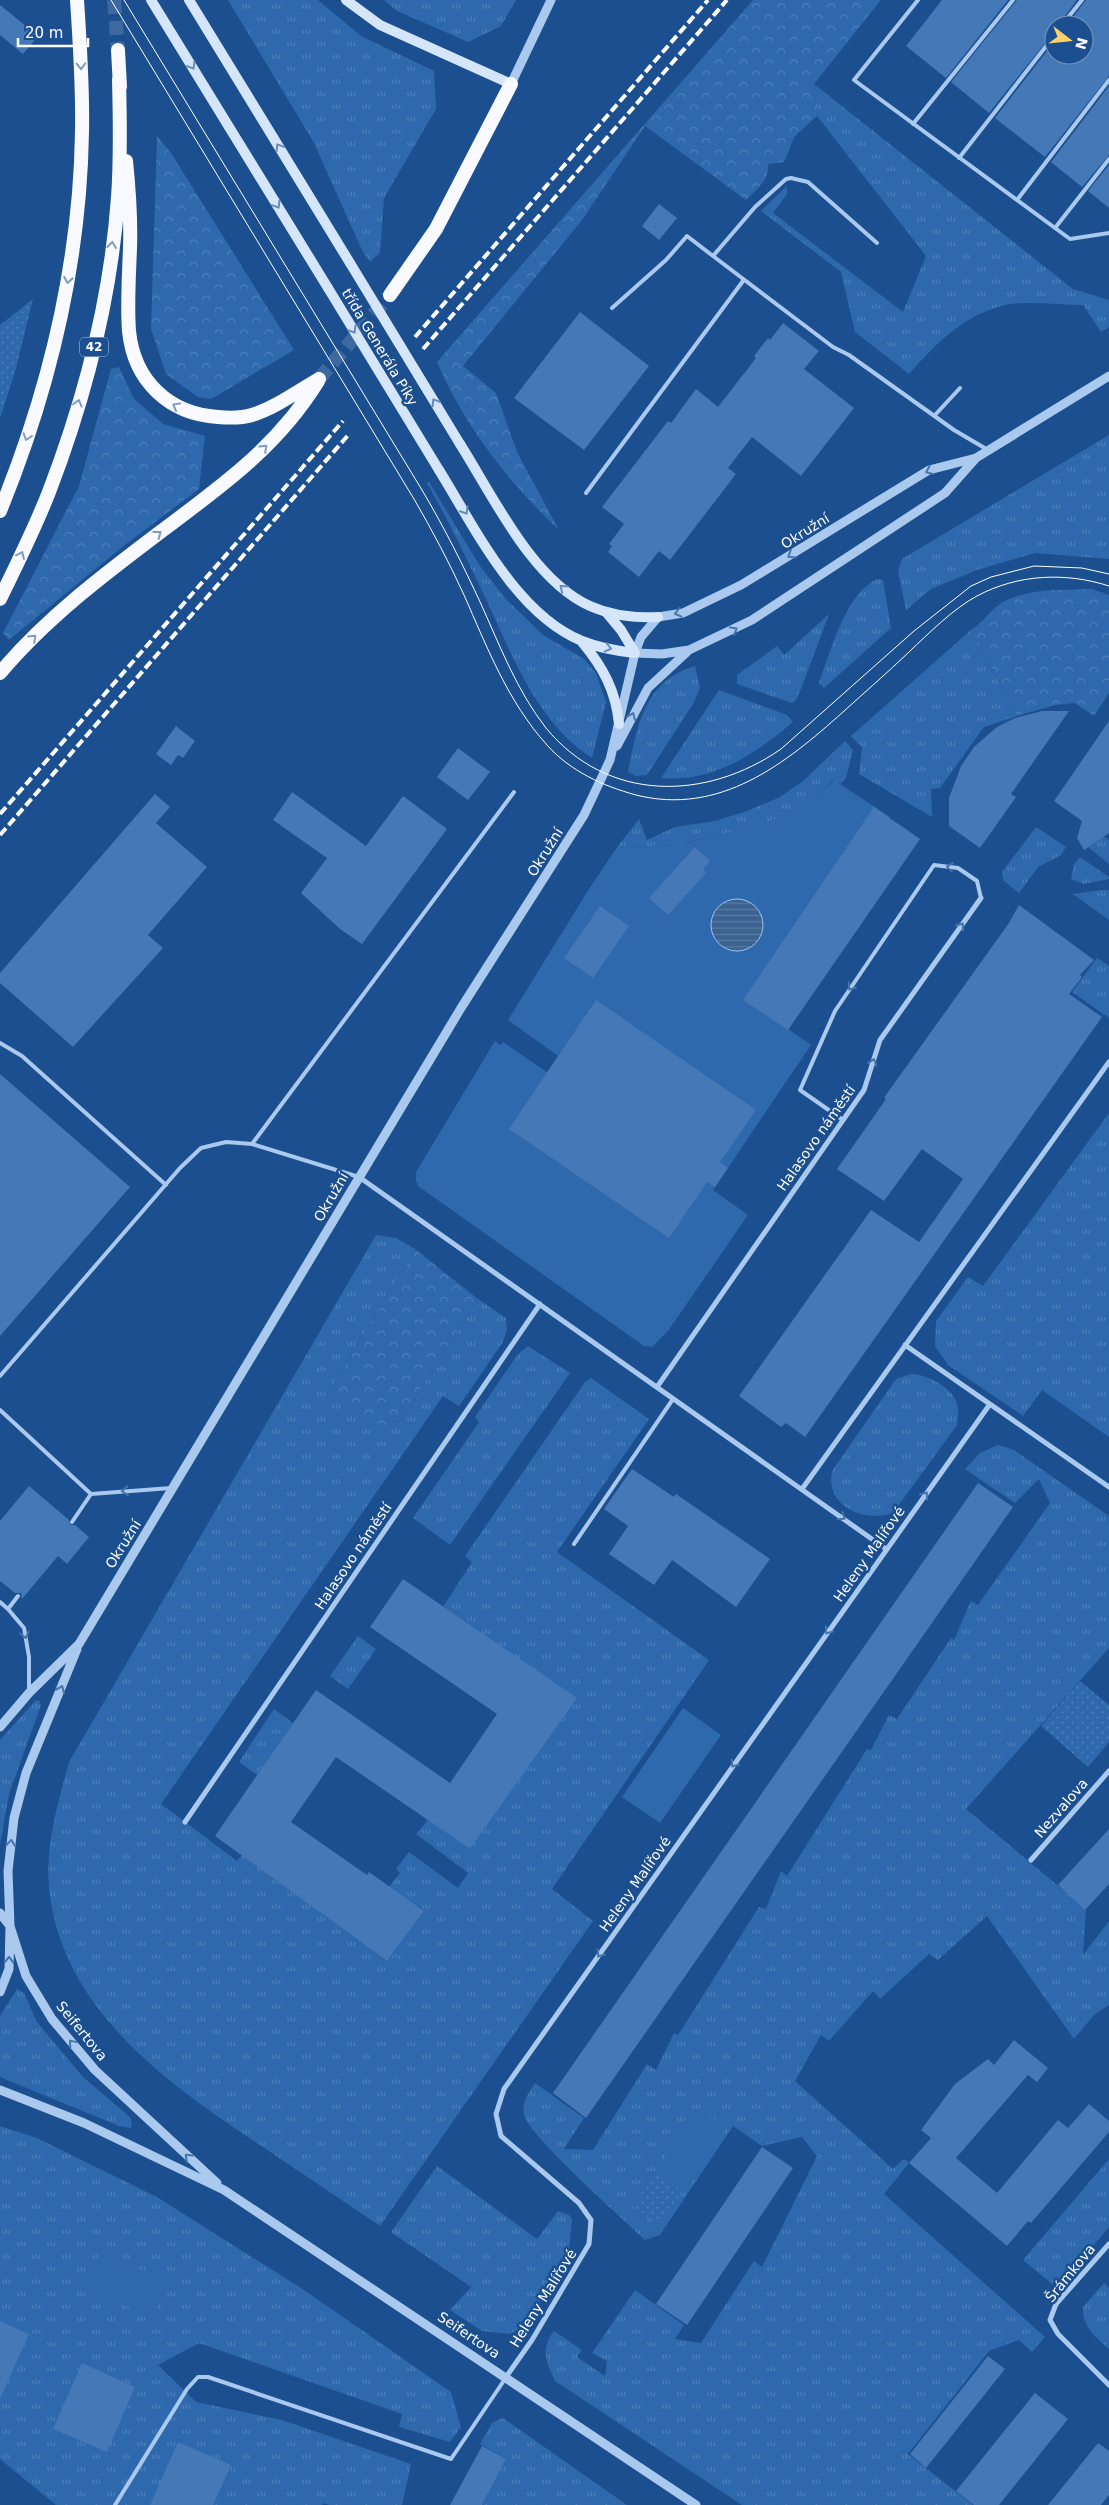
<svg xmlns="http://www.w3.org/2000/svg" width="1109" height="2505" viewBox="0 0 1109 2505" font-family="'DejaVu Sans',sans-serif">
<defs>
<pattern id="grass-tufts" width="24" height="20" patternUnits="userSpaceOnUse" patternTransform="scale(1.25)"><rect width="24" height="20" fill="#2e69ad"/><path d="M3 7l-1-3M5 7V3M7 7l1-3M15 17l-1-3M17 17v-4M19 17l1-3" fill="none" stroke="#4d80b9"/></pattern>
<pattern id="forest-crowns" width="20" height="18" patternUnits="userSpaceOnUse" patternTransform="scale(1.25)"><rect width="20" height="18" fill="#2e69ad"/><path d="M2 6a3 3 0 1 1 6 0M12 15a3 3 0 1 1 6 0" fill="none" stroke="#4d80b9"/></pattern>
<pattern id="park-dots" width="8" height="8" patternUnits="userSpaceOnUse" patternTransform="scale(1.25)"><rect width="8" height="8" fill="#2e69ad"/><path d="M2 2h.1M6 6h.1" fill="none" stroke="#4d80b9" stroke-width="1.8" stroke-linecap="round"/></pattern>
<pattern id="water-rules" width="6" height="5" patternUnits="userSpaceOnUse" patternTransform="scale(1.25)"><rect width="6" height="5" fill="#3c6290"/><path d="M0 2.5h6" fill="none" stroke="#597aa1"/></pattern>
</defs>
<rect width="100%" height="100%" fill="#1b4f8f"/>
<!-- grass -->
<path fill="url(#grass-tufts)" d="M228 0H318L361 36 434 71 436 109 384 198 380 253 370 262 362 250 313 141Z
M384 0H516L501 26 468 42 397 11Z
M814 84 1073 289 1109 300V327L1101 332 1083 305C1060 305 1033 301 1011 304 968 311 936 343 909 374L855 332 841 272 761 211 787 186V194L773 213 903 312 926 256 817 116Z
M1109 435V559L1035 553 977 570 931 589 906 610 898 571 902 559Z
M429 482 480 566 505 598 543 635 584 659 596 673 606 702 592 758C535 721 512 654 484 595 466 557 448 520 427 483Z
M878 579 883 580 891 628 824 688 819 683C830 654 846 591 878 579Z
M829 614 801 689 796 700 792 703 737 684V675L777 646 784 655Z
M971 630 1017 716 984 727 940 788 931 789 932 817 859 774 862 747 851 736Z
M695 666 700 688 693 704 647 775 636 776 628 772C637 726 644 681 695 666Z
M719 690 787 715 793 722C755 754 713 783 661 778Z
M845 741 853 750 846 778 840 784 833 780 815 799 813 797 792 814 740 831 713 837 712 835 687 843V841L659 847V845L635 848 618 846 639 819 647 840 675 827 715 821 747 811 780 797 803 781Z
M1036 827 1066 847 1061 855 1038 867 1019 893 1003 880 1002 872Z
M1098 832 1109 840V864L1088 847Z
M1080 857 1109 877V879L1084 884 1071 879 1074 864Z
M1101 890H1109V920L1073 894Z
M1097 958 1109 966V1018L1072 992Z
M1109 1113V1437L1042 1390 1023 1416 948 1365 935 1346 936 1321 968 1277 983 1286Z
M376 1235 396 1238 415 1249 329 1392 399 1423 478 1299 506 1318 507 1330 503 1342 459 1406 443 1396 161 1804 237 1861 242 1855 387 1961 424 1911 389 1887 400 1873 396 1869 409 1852 458 1888 468 1873 416 1834 428 1820 470 1849 576 1698 443 1607 472 1562 465 1556 585 1382 591 1378 649 1419 557 1552 709 1660 552 1889 593 1921 380 2226C339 2198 298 2171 257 2143 165 2082 61 2008 49 1888 45 1845 58 1803 69 1762Z
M528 1346 570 1373 450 1545 413 1518 479 1422 475 1417 518 1354Z
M911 1374C926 1374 951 1387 956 1401 959 1409 958 1417 957 1425L893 1513C863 1523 825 1506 832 1471L896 1379Z
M998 1445 1014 1450 1109 1516V1648L966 1809 1086 1909 1083 1955 1109 1921V2005L1094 2015 1074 2039 987 1916 938 1960 929 1954 880 1999 873 1991 829 2041 821 2035 795 2081 893 2169 904 2159 909 2163 884 2194 1045 2337 1032 2352 1019 2340 989 2351 908 2454 973 2505H742L555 2381C546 2362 540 2349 554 2331L582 2350 577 2357 605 2376 607 2361 592 2353 635 2290 684 2325 675 2339 701 2343 754 2261 762 2267 817 2156 802 2137 762 2146 733 2126 660 2235 645 2240C624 2220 529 2136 524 2115 521 2103 529 2092 535 2083L584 2118 564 2149 593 2150 647 2064 656 2070 674 2033 678 2035 759 1907 766 1909 781 1871 787 1876 867 1749 871 1750 889 1715 897 1719 951 1638 954 1640 971 1601 978 1605 1050 1503 1039 1479 1015 1503 965 1469 980 1453Z
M358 1636 376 1649 348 1689 330 1676Z
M36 1700 40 1701 41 1705 9 1794 0 1845V1740Z
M274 1709 293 1723 257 1775 239 1762Z
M17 1989 24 1993 37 2022 83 2077 130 2117 132 2123 131 2128 119 2126 0 2077V2016Z
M0 2126 37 2138 157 2197 304 2290 451 2392 461 2427 450 2442 399 2427 402 2414 199 2343 158 2365 196 2402 282 2420 411 2464 402 2505H329L324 2503 322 2505H56L0 2459Z
M1109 2159V2227L1059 2286 1054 2282 1050 2285 1051 2283 1023 2260Z
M437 2166 537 2239 558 2211 569 2215 572 2219 569 2251 528 2323 510 2334 482 2331 450 2310 471 2287 391 2232Z
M1104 2283 1109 2288V2349C1095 2336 1082 2327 1083 2307Z
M503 2418 627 2505H482L506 2459 480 2444 492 2423Z"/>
<!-- forest -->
<path fill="url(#forest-crowns)" d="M753 0H881L814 84 817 116 795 136 784 162 768 164C769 181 757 189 746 200L645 126 582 220 463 366 496 393 517 452 559 530C509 483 464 426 437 362Z
M157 136 171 153 294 350 211 399 198 397 166 374 151 329Z
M119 367 134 399 163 424 205 436 199 489 126 544 9 640 3 633 79 486 111 369Z
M1092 589 1109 595V693L1094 716 1075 703 1055 705 1017 716 971 630C983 623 991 609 1003 602 1030 588 1063 590 1092 589Z
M415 1249 478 1299 399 1423 394 1420 387 1429 329 1392Z"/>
<!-- park -->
<path fill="url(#park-dots)" d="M33 299 15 372 0 418V325Z
M1080 1681 1109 1705V1742L1088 1767 1041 1726Z
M655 2172 683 2191 660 2225 632 2206Z"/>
<!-- garden -->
<path fill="#2e69ad" d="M834 780 890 817 758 1008 811 1045 713 1190 748 1215 668 1331 652 1347 644 1346 418 1186 416 1181V1172L495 1041 501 1045 503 1042 547 1072 558 1056 508 1020 589 889 618 846 635 848 659 845 660 847 687 841 688 843 712 835 713 837 739 829 740 831 793 813 813 796 815 799Z
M683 1708 721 1735 660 1823 622 1797Z
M699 2108 727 2128 683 2191 655 2172Z
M100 2255 167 2279 153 2317 85 2290Z"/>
<!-- water -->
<path fill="url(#water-rules)" stroke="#9cc4f0" d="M711 925a26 26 0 1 1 52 0a26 26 0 1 1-52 0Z"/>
<!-- building -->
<path fill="#4478b7" d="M942 0H1008L946 78 906 46Z
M1017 0H1077L1058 25H1054V32L989 113 951 82Z
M1086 0H1109V76L1045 157 995 118 1054 42V55H1084V25H1067Z
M0 5 38 36 23 54 0 35Z
M1109 86V155L1082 187 1051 162Z
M1109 165V208L1088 191Z
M659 204 677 218 659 240 642 226Z
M580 312 649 366 584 450 514 398Z
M783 323 819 351 804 369 854 408 801 476 752 437 728 468 736 474 670 560 659 551 639 577 608 552 612 546 609 544 624 524 602 507 668 421 671 423 696 389 718 407 756 358 754 356 768 338 770 340Z
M1042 711H1069L1011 794 1016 797 980 848 949 826V798L961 766 974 747 997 727 1015 718Z
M1109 721V833L1084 850 1077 838 1082 821 1054 801Z
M176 726 195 741 183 758 178 755 171 765 156 754Z
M458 748 490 772 468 800 437 777Z
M292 792 366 846 403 796 447 829 362 944 340 929 301 893 327 858 273 820Z
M155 794 170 807 156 823 207 867 148 935 163 948 73 1047 0 983V973Z
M874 807 920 839 788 1030 743 1000Z
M695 847 710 861 703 869 706 873 668 915 649 898Z
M1019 905 1094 960 1080 975 1082 977 1069 994 1102 1017 805 1437 786 1423 781 1427 739 1396 871 1210 919 1242 963 1179 922 1149 884 1201 837 1169 886 1099 884 1098 893 1085 1009 923Z
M600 906 629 926 593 978 564 958Z
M596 1000 756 1110 720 1162 728 1168 715 1187 707 1182 669 1238 509 1129Z
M0 1074 130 1187 0 1336Z
M632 1469 674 1497 676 1494 770 1559 736 1607 672 1560 654 1585 609 1554 628 1526 604 1509Z
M978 1483 1013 1507 586 2118 553 2093Z
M29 1486 69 1520 70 1525H75L89 1537 67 1564 58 1556 22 1599 21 1593H15L0 1581V1521Z
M403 1579 577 1698 470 1849 336 1757 291 1822 367 1875 369 1872 424 1911 387 1961 215 1836 316 1690 450 1783 497 1714 370 1627Z
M1109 1829V1884L1085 1910 1058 1885Z
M1014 2040 1048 2068 1037 2082 1028 2075 956 2158 997 2193 1058 2120 1068 2128 1089 2104 1109 2121V2132L1031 2223 1028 2221 1007 2246 909 2163 931 2138 921 2130 955 2084 988 2059 994 2065Z
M762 2147 793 2168 687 2325 656 2304Z
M0 2321 29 2334 0 2399Z
M988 2356 1005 2369 926 2468 910 2454Z
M82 2363 135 2387 107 2452 53 2429Z
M1035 2393 1068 2419 999 2505H974L956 2491Z
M178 2442 231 2465 213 2505H150Z
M1098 2443 1109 2451V2495L1101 2505H1048Z
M482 2446 506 2459 482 2505H450Z"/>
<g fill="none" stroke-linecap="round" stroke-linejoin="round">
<!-- trunk-tunnel -->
<path stroke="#3d69a0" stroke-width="14" stroke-dasharray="14 7" stroke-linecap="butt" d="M114 0 118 50
M319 379 390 295"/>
<!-- service -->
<path stroke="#a9c9ee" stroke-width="4" d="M918 0 854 80 1070 239 1109 233
M1062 25 1082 0
M913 124 1013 0
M959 158 1054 36
M1017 200 1109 80
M1055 228 1109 159
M877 243 808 182 791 178 786 179 755 207 713 256 833 347 849 355 954 430 988 450
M612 308 666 260 687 236 713 256
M935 415 960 388
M586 493 743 281
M0 1043 22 1056 166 1185
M843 1120 800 1090 835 1011 934 865 958 868 977 881 981 898
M252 1144 514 792
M0 1376 180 1168 201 1148 226 1142 252 1144 359 1177
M0 1410 91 1494
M72 1522 91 1494 171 1488
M574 1544 673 1399
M18 1596 8 1609 24 1628 29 1657V1691
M0 1602 8 1609
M115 2505 187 2389 198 2377H208L451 2459 505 2379"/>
<!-- minor -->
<path stroke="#a9c9ee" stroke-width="5" d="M359 1177 886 1549
M905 1345 1109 1487
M657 1387 864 1090 880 1040 981 898
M802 1489 1109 1062
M185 1822 540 1304
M1031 1860 1109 1771
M1109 2244 1056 2304 1050 2320 1058 2334 1109 2385
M506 2377 532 2340 589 2244 591 2220 579 2203 501 2136 496 2114 504 2089 990 1404"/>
<!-- tertiary -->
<path stroke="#a9c9ee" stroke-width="9" d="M511 84 551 0
M635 653 662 654 689 650 752 620 945 493 976 458
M617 746 648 688 687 652
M77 1649 26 1773 14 1818 8 1871 10 1926 26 1976 52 2019 95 2070 217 2183
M0 1727 29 1693 79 1644 461 1008 584 815 610 760 635 653 641 637 658 617 683 613 741 585 929 470 976 458 1109 376
M0 1913 10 1926 9 1969 0 1992
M0 2090 84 2123 224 2190 696 2505"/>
<!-- secondary -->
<path stroke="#d6e6fa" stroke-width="10" d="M151 0 328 288
M189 0 350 263
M346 0 380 25 511 84
M460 444C493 496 532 580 590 606 612 616 634 618 658 617
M439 470C475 528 516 614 582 641 599 648 617 651 635 653
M606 612 621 630 635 653
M582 642C603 667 616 691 619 724"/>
<!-- trunk -->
<path stroke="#f8faff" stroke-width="14" d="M118 50 120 87
M126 161C129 190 131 219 130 248 129 276 127 303 129 331 134 381 169 414 218 417 229 418 242 418 252 415 275 408 298 391 319 379
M390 295 436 229 511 84
M0 511C49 391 80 262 82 132 83 88 80 44 77 0
M0 599C17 564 35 528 49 492 85 398 111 297 118 197 121 158 120 118 119 79
M0 673C46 618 106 573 163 530 223 485 278 446 318 381"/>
<!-- tram -->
<path stroke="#fff" stroke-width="1" d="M111 0 414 499C432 530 449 562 464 595 487 647 508 702 547 745 570 771 603 786 636 795 720 816 785 764 843 712 865 692 887 673 909 652 928 634 954 608 977 596 1018 574 1066 572 1109 586
M124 0 422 490C444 527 463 565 481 604 500 646 517 691 546 728 608 803 706 801 781 749L914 631 971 586 991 577 1034 566 1082 568 1109 574"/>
<!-- rail -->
<path stroke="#fff" stroke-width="4" stroke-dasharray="9 4" stroke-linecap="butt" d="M415 337 708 0
M423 349 727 0
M0 814 343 421
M0 835 350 433"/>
<!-- secondary-bridge -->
<path stroke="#d6e6fa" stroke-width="10" d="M350 263 460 444
M328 288 439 470"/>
</g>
<!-- one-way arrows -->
<defs><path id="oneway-chevron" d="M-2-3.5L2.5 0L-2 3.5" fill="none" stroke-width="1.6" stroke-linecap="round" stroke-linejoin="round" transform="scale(1.25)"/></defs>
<g stroke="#7e9cc1">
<use href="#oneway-chevron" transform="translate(81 66) rotate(89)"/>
<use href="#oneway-chevron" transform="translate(112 245) rotate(-83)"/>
<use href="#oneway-chevron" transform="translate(68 280) rotate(100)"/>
<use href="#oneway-chevron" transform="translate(78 403) rotate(-75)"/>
<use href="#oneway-chevron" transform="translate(176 406) rotate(-151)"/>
<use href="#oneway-chevron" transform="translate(27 437) rotate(108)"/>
<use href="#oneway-chevron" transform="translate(264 448) rotate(-44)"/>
<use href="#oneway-chevron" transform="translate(158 534) rotate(-37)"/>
<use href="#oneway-chevron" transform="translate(21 555) rotate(-65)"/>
<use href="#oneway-chevron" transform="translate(33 638) rotate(-44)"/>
</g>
<g stroke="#668bba">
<use href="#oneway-chevron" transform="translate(192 66) rotate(59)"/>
<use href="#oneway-chevron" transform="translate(279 147) rotate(-121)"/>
<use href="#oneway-chevron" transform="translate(277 205) rotate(59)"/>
<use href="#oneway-chevron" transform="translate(353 330) rotate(59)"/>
<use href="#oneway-chevron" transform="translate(435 402) rotate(-121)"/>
<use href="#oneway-chevron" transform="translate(465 511) rotate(58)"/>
<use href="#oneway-chevron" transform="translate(563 588) rotate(-140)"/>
<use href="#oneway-chevron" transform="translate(608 648) rotate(14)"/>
</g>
<g stroke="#4674ac">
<use href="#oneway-chevron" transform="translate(929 471) rotate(157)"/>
<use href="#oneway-chevron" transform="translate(791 555) rotate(148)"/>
<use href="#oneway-chevron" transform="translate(678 613) rotate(166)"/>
<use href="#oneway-chevron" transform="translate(734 630) rotate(-29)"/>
<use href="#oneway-chevron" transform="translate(632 716) rotate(-66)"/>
<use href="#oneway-chevron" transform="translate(950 867) rotate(-173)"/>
<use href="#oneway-chevron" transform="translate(961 926) rotate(-54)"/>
<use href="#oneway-chevron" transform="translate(851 987) rotate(124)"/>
<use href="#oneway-chevron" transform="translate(873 1062) rotate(-73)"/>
<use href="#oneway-chevron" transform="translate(125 1491) rotate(175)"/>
<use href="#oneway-chevron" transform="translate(925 1495) rotate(-54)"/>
<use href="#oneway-chevron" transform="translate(842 1517) rotate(35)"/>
<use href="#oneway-chevron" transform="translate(828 1631) rotate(125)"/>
<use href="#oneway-chevron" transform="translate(25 1635) rotate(77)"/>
<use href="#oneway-chevron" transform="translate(61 1689) rotate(-68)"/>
<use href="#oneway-chevron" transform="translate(734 1764) rotate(125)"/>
<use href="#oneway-chevron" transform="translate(11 1843) rotate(-83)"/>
<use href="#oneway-chevron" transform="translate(600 1954) rotate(125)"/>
<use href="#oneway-chevron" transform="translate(9 1960) rotate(-89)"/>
<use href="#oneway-chevron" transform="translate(72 2043) rotate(-130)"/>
<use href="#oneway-chevron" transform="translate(188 2157) rotate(-137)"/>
</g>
<g text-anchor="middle" stroke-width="5" stroke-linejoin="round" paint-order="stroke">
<!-- shield labels -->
<rect fill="#1b4f8f" stroke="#bbcadd" stroke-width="1" x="80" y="337.5" width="28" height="19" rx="4"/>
<g font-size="12" font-weight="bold" fill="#fff">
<text x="94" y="351">42</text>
</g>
<!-- street labels -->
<g font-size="14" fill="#fff" stroke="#1b4f8f">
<text transform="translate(380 347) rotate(59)" y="5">třída Generála Píky</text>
<text transform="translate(805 531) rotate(-32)" y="5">Okružní</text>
<text transform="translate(545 852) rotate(-58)" y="5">Okružní</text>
<text transform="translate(816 1138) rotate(-55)" y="5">Halasovo náměstí</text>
<text transform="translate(331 1197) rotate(-60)" y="5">Okružní</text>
<text transform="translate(123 1544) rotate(-58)" y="5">Okružní</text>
<text transform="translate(869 1554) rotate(-55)" y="5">Heleny Malířové</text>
<text transform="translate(353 1556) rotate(-56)" y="5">Halasovo náměstí</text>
<text transform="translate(1061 1808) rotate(-49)" y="5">Nezvalova</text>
<text transform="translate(635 1884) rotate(-55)" y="5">Heleny Malířové</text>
<text transform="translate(82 2031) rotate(51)" y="5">Seifertova</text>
<text transform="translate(1070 2273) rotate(-51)" y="5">Šrámkova</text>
<text transform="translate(543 2298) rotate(-58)" y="5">Heleny Malířové</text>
<text transform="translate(469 2335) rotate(34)" y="5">Seifertova</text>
</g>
</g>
<!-- north arrow -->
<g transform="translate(1069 40) rotate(106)"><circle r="24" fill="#1b4f8f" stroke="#7695bc"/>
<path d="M0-4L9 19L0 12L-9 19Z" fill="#ffd166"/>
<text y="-8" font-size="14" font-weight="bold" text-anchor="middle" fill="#ffffff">N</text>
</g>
<!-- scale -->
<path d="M18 38v8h70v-8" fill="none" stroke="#ffffff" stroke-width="2.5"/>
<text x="25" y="38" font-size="15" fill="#ffffff" stroke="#1b4f8f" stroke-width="4" paint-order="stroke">20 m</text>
</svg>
